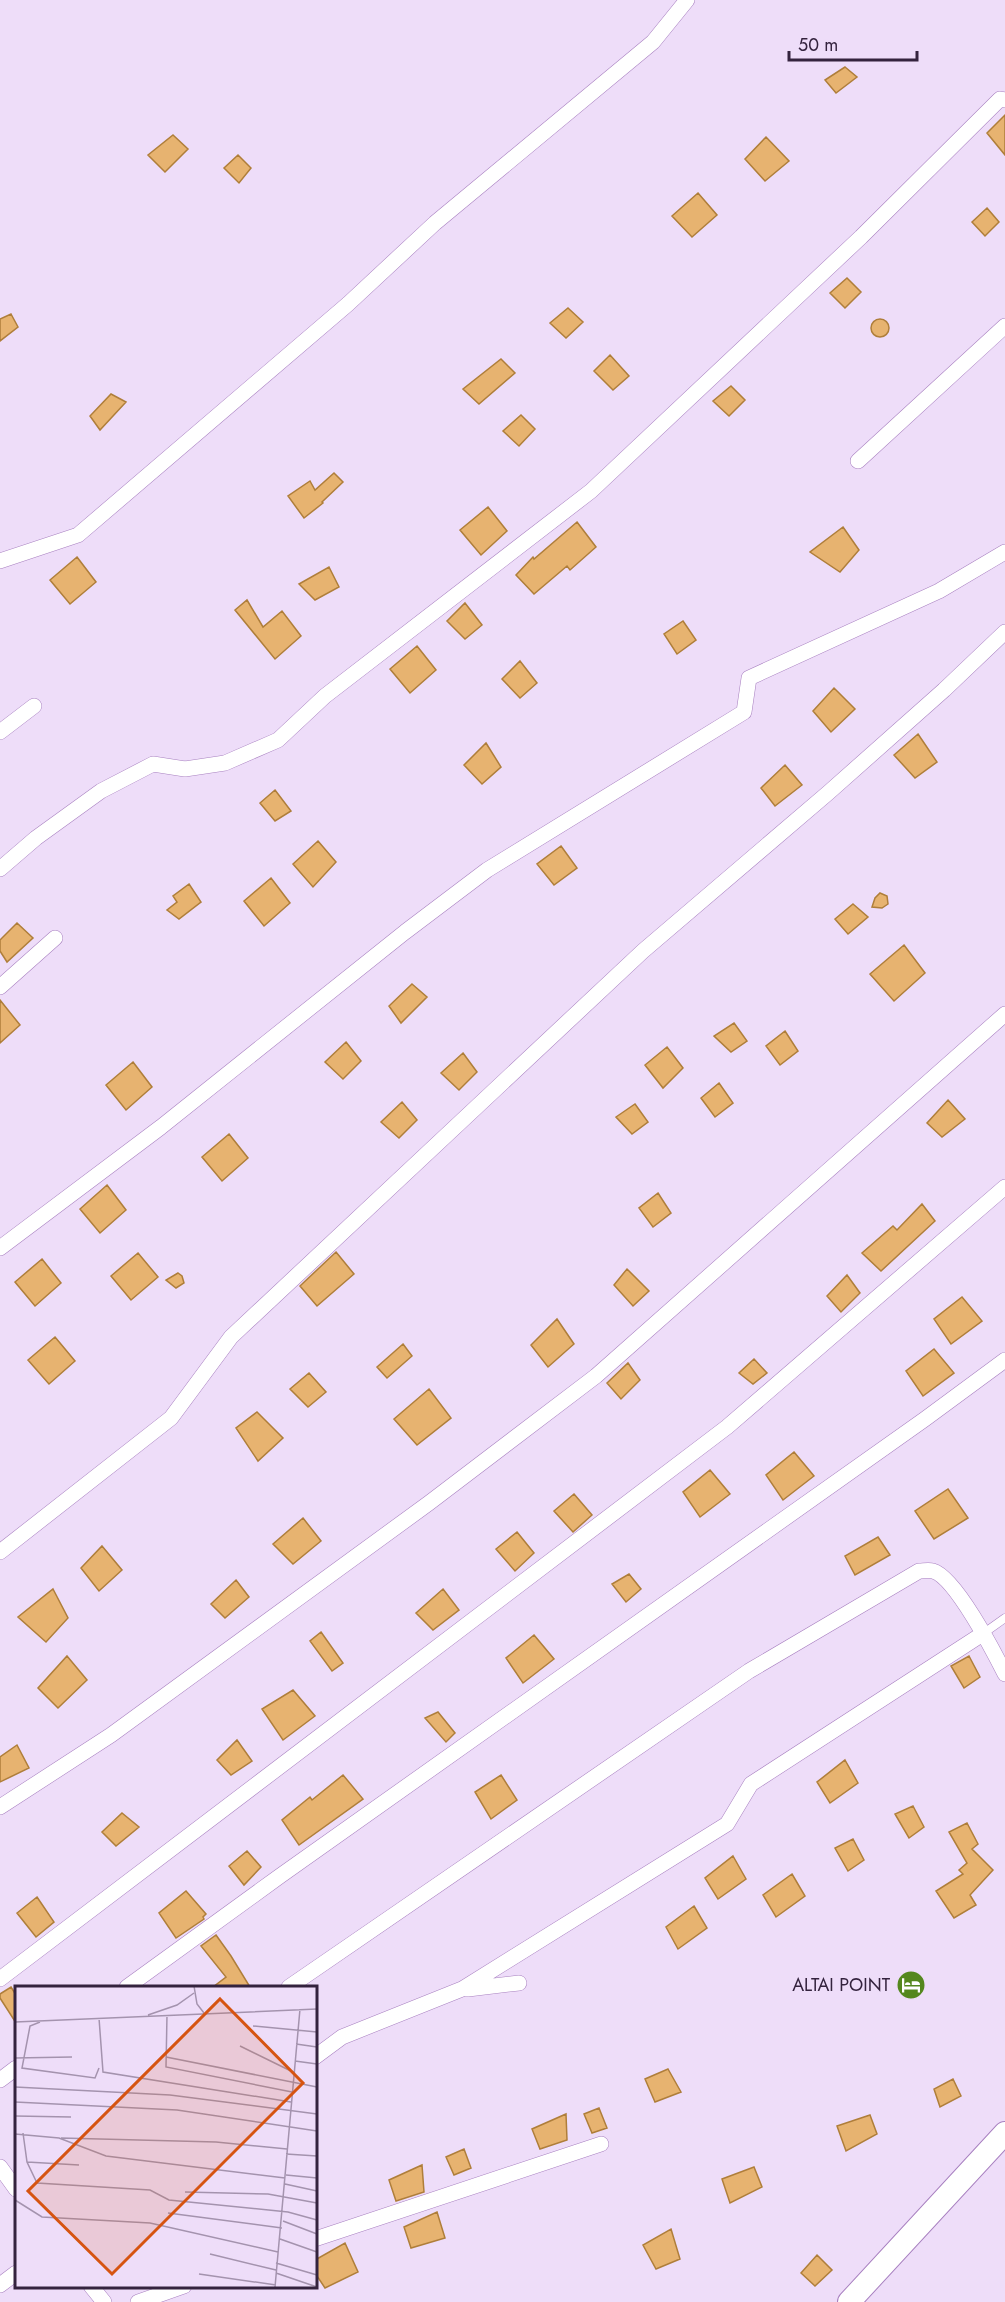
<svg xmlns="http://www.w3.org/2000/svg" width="1005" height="2302" viewBox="0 0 1005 2302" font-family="Jost,sans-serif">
<rect width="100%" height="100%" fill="#eeddf9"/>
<!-- building -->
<path fill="#e7b370" stroke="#af7e3a" stroke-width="1.5" d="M845 67 857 77 836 93 825 80Z
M1005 115V155L987 133Z
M173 135 188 149 165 172 148 155Z
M766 137 789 161 765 181 745 159Z
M238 155 251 168 239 183 224 168Z
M698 193 717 215 692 237 672 216Z
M987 208 999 222 985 236 972 222Z
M847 278 861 292 845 308 830 293Z
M568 308 583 322 566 338 550 323Z
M11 314 18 327 0 341V319Z
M871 328a9 9 0 1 1 18 0a9 9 0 1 1-18 0Z
M610 355 629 376 613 390 594 371Z
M501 359 515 373 479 404 463 389Z
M731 386 745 400 729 416 713 401Z
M111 394 126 402 100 430 90 416Z
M521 415 535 429 519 446 503 431Z
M334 473 343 482 322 502 323 503 304 518 288 496 310 481 315 490Z
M488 507 507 531 481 555 460 530Z
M577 522 596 547 570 570 567 566 534 594 516 575 533 557 534 559Z
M843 527 859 550 840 572 810 552Z
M77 557 96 582 70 604 50 580Z
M329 567 339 587 315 600 299 584Z
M247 600 263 627 282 611 301 636 275 659 235 610Z
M465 603 482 625 465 639 447 621Z
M683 621 696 640 677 654 664 634Z
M417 646 436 670 410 693 390 669Z
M520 661 537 683 520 698 502 679Z
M834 688 855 709 831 732 813 711Z
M918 734 937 762 915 778 894 755Z
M486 743 501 767 482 784 464 765Z
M785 765 802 785 775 806 761 788Z
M275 790 291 811 275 821 260 803Z
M318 841 336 862 313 887 293 864Z
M561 846 577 868 554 885 537 864Z
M271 878 290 903 264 926 244 901Z
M189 884 201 902 179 919 167 910 177 902 173 896Z
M880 893 887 896 888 904 882 908 872 907 875 898Z
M853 904 868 917 848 934 835 919Z
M17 923 33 938 7 962 0 951V940Z
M904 945 925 973 894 1001 870 974Z
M412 984 427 997 401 1023 389 1006Z
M0 1000 20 1025 0 1043Z
M734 1023 747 1041 731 1052 714 1036Z
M785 1031 798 1051 780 1065 766 1046Z
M346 1042 361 1061 343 1079 325 1062Z
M667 1047 683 1068 663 1088 645 1065Z
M463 1053 477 1072 459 1090 441 1073Z
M133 1062 152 1087 126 1110 106 1085Z
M719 1083 733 1103 715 1117 701 1098Z
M948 1100 965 1119 942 1137 927 1123Z
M402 1102 417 1120 399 1138 381 1122Z
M635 1104 648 1122 632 1134 616 1117Z
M229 1134 248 1158 222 1181 202 1157Z
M107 1185 126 1210 100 1233 80 1209Z
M658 1193 671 1213 653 1227 639 1208Z
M922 1204 935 1221 881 1271 862 1253 893 1226 897 1230Z
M336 1252 354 1274 317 1306 300 1286Z
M138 1253 158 1277 131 1300 111 1276Z
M42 1259 61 1283 35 1306 15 1282Z
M627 1269 649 1291 633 1306 614 1285Z
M178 1273 182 1276 184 1283 176 1288 166 1280Z
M847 1275 860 1293 841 1312 827 1296Z
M962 1297 982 1321 951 1344 934 1319Z
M557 1319 574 1344 548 1367 531 1345Z
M55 1337 75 1361 49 1384 28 1360Z
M403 1344 412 1356 387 1378 377 1367Z
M934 1349 954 1373 923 1396 906 1371Z
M754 1359 767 1373 753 1384 739 1373Z
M628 1363 640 1380 621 1399 607 1383Z
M309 1373 326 1392 308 1407 290 1389Z
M429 1389 451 1418 417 1445 394 1419Z
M257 1412 283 1438 258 1461 236 1428Z
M794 1452 814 1476 783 1500 766 1475Z
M710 1470 730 1494 700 1517 683 1492Z
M948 1489 968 1518 934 1539 915 1511Z
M574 1494 592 1515 573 1532 554 1511Z
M303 1518 321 1541 293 1564 273 1544Z
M517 1532 534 1553 515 1571 496 1549Z
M878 1537 890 1555 855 1575 845 1556Z
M102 1546 122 1570 99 1591 81 1568Z
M629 1574 641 1589 626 1602 612 1584Z
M236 1580 249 1597 225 1618 211 1604Z
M53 1589 68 1618 46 1642 18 1617Z
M443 1589 459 1610 433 1630 416 1613Z
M321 1632 343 1663 332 1671 310 1641Z
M534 1635 554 1659 523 1683 506 1658Z
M67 1656 87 1680 58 1708 38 1688Z
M969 1656 980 1677 964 1688 951 1666Z
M293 1690 315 1716 283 1740 262 1709Z
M438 1712 455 1733 446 1742 425 1718Z
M237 1740 252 1761 231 1775 217 1760Z
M17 1745 29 1768 0 1782V1757Z
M845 1760 858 1783 830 1803 817 1782Z
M343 1775 363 1799 299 1845 282 1820 310 1797 312 1800Z
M501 1775 517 1800 491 1819 475 1792Z
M913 1806 924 1827 909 1838 895 1814Z
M122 1813 139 1827 116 1846 102 1832Z
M967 1823 978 1844 972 1849 993 1870 970 1895 976 1905 954 1918 936 1891 963 1874 959 1870 967 1863 949 1832Z
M853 1839 864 1860 848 1871 835 1848Z
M247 1851 261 1867 244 1885 229 1866Z
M733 1856 746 1879 718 1899 705 1878Z
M792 1874 805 1896 776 1917 763 1895Z
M186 1891 206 1914 203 1917 204 1919 176 1938 159 1913Z
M37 1897 54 1922 36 1937 17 1913Z
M694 1906 707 1928 678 1949 666 1927Z
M216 1935 231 1956 250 1987H213L226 1977 201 1946Z
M11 1987 16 1995V2023L0 1998V1994Z
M668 2069 681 2092 655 2102 645 2079Z
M953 2079 961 2096 940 2107 934 2089Z
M599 2108 607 2128 592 2133 584 2114Z
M566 2114 567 2140 540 2149 532 2129Z
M870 2115 877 2134 846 2151 837 2126Z
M464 2149 471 2168 454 2175 446 2157Z
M422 2165 424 2192 396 2201 389 2180Z
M754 2167 762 2187 730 2203 722 2179Z
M437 2212 445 2238 411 2248 404 2227Z
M671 2229 680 2259 656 2269 643 2245Z
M345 2243 358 2272 325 2288 315 2273V2260Z
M817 2255 832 2270 815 2286 801 2273Z"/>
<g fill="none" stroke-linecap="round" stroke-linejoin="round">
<!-- lane casing -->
<g stroke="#a880c0" stroke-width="9">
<path id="lane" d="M984 1633 1005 1618"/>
</g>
<!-- street casing -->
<g stroke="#a880c0" stroke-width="16">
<path id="street" d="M858 461 1005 326
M0 561 78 535 348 304 435 223 653 42 687 0
M0 732 34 706
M0 869 36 838 101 791 153 764 185 769 225 763 278 740 325 696 591 491 861 237 1000 99 1005 100
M0 987 55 938
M0 1248 161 1127 405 932 487 870 744 712 749 678 939 591 1005 552
M0 1552 171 1418 231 1337 643 951 828 793 944 690 1005 632
M0 1807 111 1735 429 1503 596 1376 1005 1014
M0 1979 727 1427 1005 1187
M127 1987 280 1876 925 1419 1005 1360
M289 1987 749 1671 919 1571C923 1571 929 1570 933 1571 955 1577 994 1652 1005 1674
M468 1989 519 1983
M315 2057 342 2037 462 1989 727 1824 751 1784 984 1633
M0 2080 16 2068
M0 2167 16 2189
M315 2239 601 2144
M0 2285 16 2273
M91 2286 104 2302
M138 2302 184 2286"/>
</g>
<!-- secondary casing -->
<g stroke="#a880c0" stroke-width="24">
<path id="secondary" d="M849 2302 1005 2133"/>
</g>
<!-- lane -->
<use href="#lane" stroke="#fff" stroke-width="8"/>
<!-- street -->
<use href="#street" stroke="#fff" stroke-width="15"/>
<!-- secondary -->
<use href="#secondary" stroke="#fff" stroke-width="22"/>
</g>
<!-- icons -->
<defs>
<g id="hotel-disc" transform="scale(1.5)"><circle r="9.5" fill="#54871e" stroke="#eeddf9"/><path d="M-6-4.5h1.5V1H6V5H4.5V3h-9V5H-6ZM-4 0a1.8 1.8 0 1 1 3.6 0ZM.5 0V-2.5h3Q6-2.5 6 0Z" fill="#fff"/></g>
</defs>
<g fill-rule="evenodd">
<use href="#hotel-disc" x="911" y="1985"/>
</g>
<g text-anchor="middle" stroke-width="5" stroke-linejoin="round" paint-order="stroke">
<!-- poi labels -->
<g font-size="18" fill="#34233e" stroke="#eeddf9" text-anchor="end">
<text x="890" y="1991">ALTAI POINT</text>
</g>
</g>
<!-- overview -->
<g transform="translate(15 1986)">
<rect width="302" height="302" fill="#eeddf9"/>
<path fill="none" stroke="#a493ae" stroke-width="1.5" d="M179 0 182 18 189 27M133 29 162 19 179 7M152 29 151 81 277 106M84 32 88 86 276 116M0 36 302 23M25 36 15 40 7 82 80 92 84 82M238 40 302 46M281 58 302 61M225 60 280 87M151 71 302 101M0 72 57 71M280 75 302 78M0 101 155 109 302 128M0 116 162 124 302 145M0 130 56 131M8 147 12 176 22 197 135 204 154 214 273 226 302 234M0 148 44 152 91 170 270 192M46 152 201 156 272 163M271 168 302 170M12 176 64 179M271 189 302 192M270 198 302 205M170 206 253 208 302 217M0 214 27 231 135 237 263 266M153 227 267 242M268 235 302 248M265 253 302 266M195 268 261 284M261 277 302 289M261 287 302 301M184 288 261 299M260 301 285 23"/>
<path fill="#d65411" fill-opacity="0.15" stroke="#d65411" stroke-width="3" d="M205 13 288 97 97 288 13 205Z"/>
<rect width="302" height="302" fill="none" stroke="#34233e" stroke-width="3"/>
</g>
<!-- scale -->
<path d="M789 51v9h128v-9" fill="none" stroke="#34233e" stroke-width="3"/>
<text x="798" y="51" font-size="18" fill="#34233e" stroke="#eeddf9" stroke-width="4.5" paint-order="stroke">50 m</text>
</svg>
